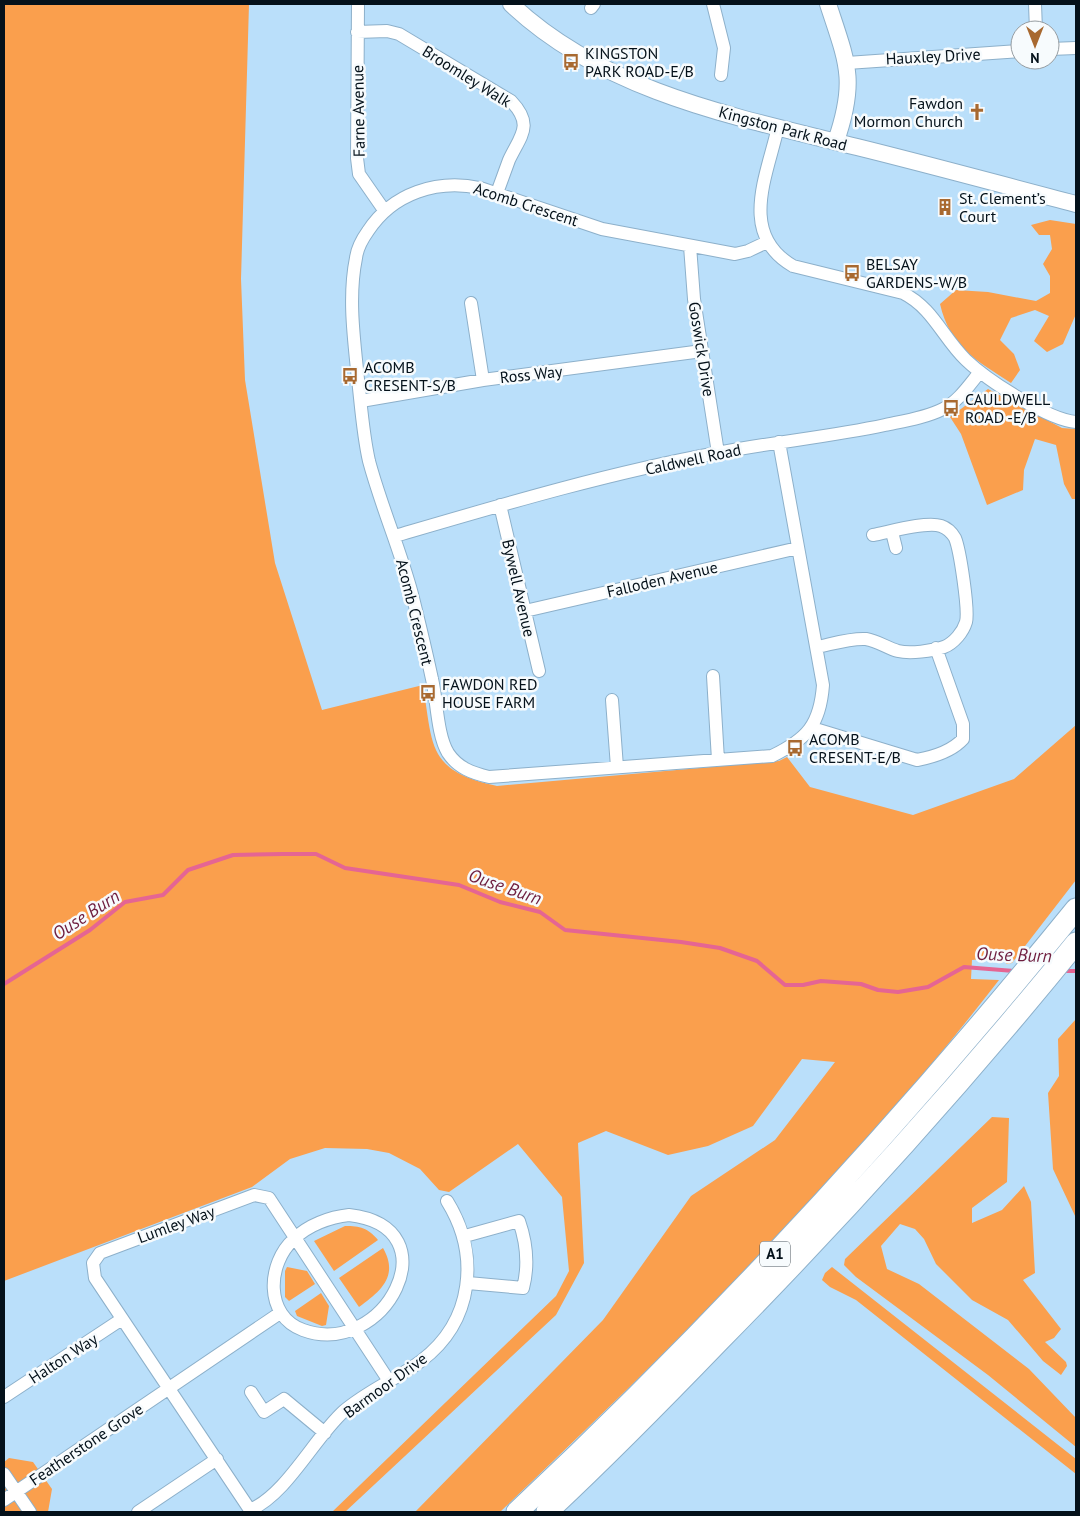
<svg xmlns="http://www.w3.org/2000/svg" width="1080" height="1516" viewBox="0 0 1080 1516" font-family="'PT Sans',sans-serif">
<rect width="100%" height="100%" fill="#badffa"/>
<!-- green -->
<path fill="#fa9f4d" d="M4 4H249L241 279 245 380 275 563 322 710 423 685C433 746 427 771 497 786L779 761 787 757 810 787 913 815 1014 779 1076 725V880L1012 963 1007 964 999 957 972 960 971 979 999 980C850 1173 676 1344 500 1512H415L603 1320 691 1196 775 1140 835 1062 802 1059 753 1126 708 1146 668 1155 606 1131 578 1143 584 1263 556 1315 345 1512H332L556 1296 569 1271 562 1197 518 1144 449 1192 439 1190 420 1169 389 1153 367 1149 325 1148 290 1159 252 1187 4 1281Z
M1050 220 1076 224V314L1063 344 1047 352 1034 341 1049 316 1035 310 1011 318 1000 340 1014 354 1020 370 1011 383C976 360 950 347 940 304L956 290 988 292 1036 301 1050 293V276L1043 264 1052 249 1050 235H1039L1031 225Z
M988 389 1062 428 1076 429V499H1072L1064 484 1056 445 1035 439 1024 470 1023 490 987 505 961 434 950 417Z
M1076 1019V1218L1053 1169 1048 1093 1059 1076 1058 1039Z
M992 1117 1009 1118 1007 1182 972 1208V1223L1002 1210 1024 1186 1031 1202 1035 1273 1023 1280 1061 1329 1054 1338 1045 1342 1066 1362 1067 1366 1061 1375 1043 1361 1008 1320 972 1300 936 1264 924 1239 915 1229 900 1224 881 1246 887 1269 919 1284 1029 1369 1076 1418V1447L988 1375 856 1277 844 1265 845 1259Z
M345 1226C360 1226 368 1228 378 1240L334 1271 314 1241Z
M383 1248C399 1276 381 1291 359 1307L339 1278Z
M287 1267 307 1271 315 1284 289 1301 285 1297V1271Z
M832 1267 1076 1459V1474L856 1300 830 1287 822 1280 825 1273Z
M321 1293 329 1306 326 1325 322 1326 297 1316 295 1311Z
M9 1458 33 1462 52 1489 48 1512H4V1462Z"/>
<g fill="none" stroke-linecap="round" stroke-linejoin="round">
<!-- stream -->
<path stroke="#e56593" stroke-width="4" d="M1064 971H1076
M4 984 90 930 125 902 163 895 188 870 233 855 283 854H316L345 868 459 885 500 902 540 912 565 930 681 942 720 948 757 961 785 985H803L821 981 861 984 878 990 898 992 928 987 964 967 1014 971"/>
<!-- minor casing -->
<g stroke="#8db0ca" stroke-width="14">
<path id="minor" d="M358 4 357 158 359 174 384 210
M713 4 724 48 721 75
M1035 4 1036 30
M591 8 594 4
M357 32 387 31 399 34 511 101C534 125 521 135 509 160 505 171 501 182 497 193
M1050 49 1076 48
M847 63 1020 51
M778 127C767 176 738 234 793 266L903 293C933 308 943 338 966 360 987 380 1048 420 1076 422
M767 242 748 251 735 254 602 229 480 188C437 179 393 193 368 231 363 238 357 249 356 258 348 297 354 339 358 379 361 405 363 435 369 461 381 506 400 549 412 594 419 622 426 651 432 679 437 700 437 735 448 753 458 768 472 773 489 777L772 756C807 739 820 725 823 685L779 442
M690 246 694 299 718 453
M471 303 483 380
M361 401 483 380 702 351
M500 505 539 671
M892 532 896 548
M395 536C501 505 608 473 717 453 773 442 829 437 885 425 904 421 925 418 943 409 959 401 969 385 980 372
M525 611 798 548
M817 647C832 644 850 638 866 639 878 641 887 648 898 651 910 654 932 651 944 647 954 643 963 632 966 622 969 610 960 550 955 538 952 533 947 528 941 526 926 521 889 532 873 535
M713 676 718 760
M612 700 617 767
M812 728 917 760C933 757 952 751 963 739V724L936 648
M349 1215C455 1227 384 1360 303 1330 264 1316 267 1263 294 1239 308 1225 330 1217 349 1215Z
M465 1236 519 1221C527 1244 529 1265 523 1288L468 1283
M251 1392 264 1412 284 1399 325 1433
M4 1397 122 1319
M4 1474 30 1512
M4 1500 280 1313
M250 1510 95 1278 93 1263 100 1253 254 1195 269 1198 389 1381
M138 1512 217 1459
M250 1512V1510C287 1494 314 1438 344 1411 367 1391 397 1379 421 1361 474 1321 480 1254 447 1201"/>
</g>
<!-- tertiary casing -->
<g stroke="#8db0ca" stroke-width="18">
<path id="tertiary" d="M511 4C604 92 736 117 857 147 930 165 1003 185 1076 204
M828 4C847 62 857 80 836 141"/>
</g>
<!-- trunk casing -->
<g stroke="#8db0ca" stroke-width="23">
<path id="trunk" d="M517 1512C717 1324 903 1122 1076 909
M547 1512C606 1457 663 1399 719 1341 844 1214 964 1081 1076 943"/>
</g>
<!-- minor -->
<use href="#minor" stroke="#fff" stroke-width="12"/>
<!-- tertiary -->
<use href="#tertiary" stroke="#fff" stroke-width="16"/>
<!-- trunk -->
<use href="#trunk" stroke="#fff" stroke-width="21"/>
</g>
<!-- icons -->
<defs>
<g id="bus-bare" transform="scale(1.35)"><path d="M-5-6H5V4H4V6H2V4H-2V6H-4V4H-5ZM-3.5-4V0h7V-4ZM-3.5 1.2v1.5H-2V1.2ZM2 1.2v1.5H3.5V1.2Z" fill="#a86930" stroke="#f7fbfd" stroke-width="2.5" paint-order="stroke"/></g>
<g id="church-bare" transform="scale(1.35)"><path d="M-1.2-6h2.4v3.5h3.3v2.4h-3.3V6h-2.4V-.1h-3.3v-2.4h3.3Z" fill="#a86930" stroke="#f7fbfd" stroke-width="2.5" paint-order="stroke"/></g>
<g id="building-bare" transform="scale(1.35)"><path d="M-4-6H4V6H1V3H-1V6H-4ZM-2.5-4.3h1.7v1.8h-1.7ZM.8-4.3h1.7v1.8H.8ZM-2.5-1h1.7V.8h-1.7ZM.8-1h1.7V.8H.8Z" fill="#a86930" stroke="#f7fbfd" stroke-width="2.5" paint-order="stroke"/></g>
</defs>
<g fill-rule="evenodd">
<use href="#bus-bare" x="571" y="62"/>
<use href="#church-bare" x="977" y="112"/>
<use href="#building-bare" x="945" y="207"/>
<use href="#bus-bare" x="852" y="273"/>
<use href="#bus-bare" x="350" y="376"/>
<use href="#bus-bare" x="951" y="408"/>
<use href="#bus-bare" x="428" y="693"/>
<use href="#bus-bare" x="795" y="748"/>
</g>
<g text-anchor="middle" stroke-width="5" stroke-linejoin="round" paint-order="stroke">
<!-- shield labels -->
<rect fill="#f7fbfd" stroke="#4d575e" stroke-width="1" x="760" y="1241.5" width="30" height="25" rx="4"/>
<g font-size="15" font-weight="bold" fill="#04111a">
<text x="775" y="1259">A1</text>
</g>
<!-- poi labels -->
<g font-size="16" fill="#04111a" stroke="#f7fbfd" text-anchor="start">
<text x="585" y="59">KINGSTON<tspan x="585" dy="18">PARK ROAD-E/B</tspan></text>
<text x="963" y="109" text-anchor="end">Fawdon<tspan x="963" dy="18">Mormon Church</tspan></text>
<text x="959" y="204">St. Clement’s<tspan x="959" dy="18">Court</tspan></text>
<text x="866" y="270">BELSAY<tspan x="866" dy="18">GARDENS-W/B</tspan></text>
<text x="364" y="373">ACOMB<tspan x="364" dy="18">CRESENT-S/B</tspan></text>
<text x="965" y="405">CAULDWELL<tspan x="965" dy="18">ROAD -E/B</tspan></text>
<text x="442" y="690">FAWDON RED<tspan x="442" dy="18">HOUSE FARM</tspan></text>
<text x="809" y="745">ACOMB<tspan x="809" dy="18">CRESENT-E/B</tspan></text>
</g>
<!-- street labels -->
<g font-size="16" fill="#04111a" stroke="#f7fbfd">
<text transform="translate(933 56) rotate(-3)" y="6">Hauxley Drive</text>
<text transform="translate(467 76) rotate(32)" y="6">Broomley Walk</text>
<text transform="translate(358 111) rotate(-91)" y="6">Farne Avenue</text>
<text transform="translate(783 128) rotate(15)" y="6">Kingston Park Road</text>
<text transform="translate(526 204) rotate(18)" y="6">Acomb Crescent</text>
<text transform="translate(702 349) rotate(81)" y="6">Goswick Drive</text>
<text transform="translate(531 374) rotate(-6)" y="6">Ross Way</text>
<text transform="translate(693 459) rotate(-12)" y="6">Caldwell Road</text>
<text transform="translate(662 579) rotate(-13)" y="6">Falloden Avenue</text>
<text transform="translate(519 588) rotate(77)" y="6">Bywell Avenue</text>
<text transform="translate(415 612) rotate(76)" y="6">Acomb Crescent</text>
<text transform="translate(176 1224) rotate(-20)" y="6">Lumley Way</text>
<text transform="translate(63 1358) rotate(-33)" y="6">Halton Way</text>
<text transform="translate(385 1385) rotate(-36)" y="6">Barmoor Drive</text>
<text transform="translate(86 1444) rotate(-34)" y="6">Featherstone Grove</text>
</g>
<!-- water labels -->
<g font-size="18" font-style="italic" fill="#6e1d3e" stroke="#f7fbfd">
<text transform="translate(505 887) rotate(19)" y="6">Ouse Burn</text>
<text transform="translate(86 915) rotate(-33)" y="6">Ouse Burn</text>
<text transform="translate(1014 955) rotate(2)" y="6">Ouse Burn</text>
</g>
</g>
<!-- border -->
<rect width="1080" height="1516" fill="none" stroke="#04111a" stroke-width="10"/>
<!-- north arrow -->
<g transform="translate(1035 45) rotate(180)"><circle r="24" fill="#f7fbfd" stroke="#969da2"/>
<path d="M0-4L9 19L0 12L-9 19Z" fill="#a86930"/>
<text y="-8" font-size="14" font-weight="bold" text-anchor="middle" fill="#04111a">N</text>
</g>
</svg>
